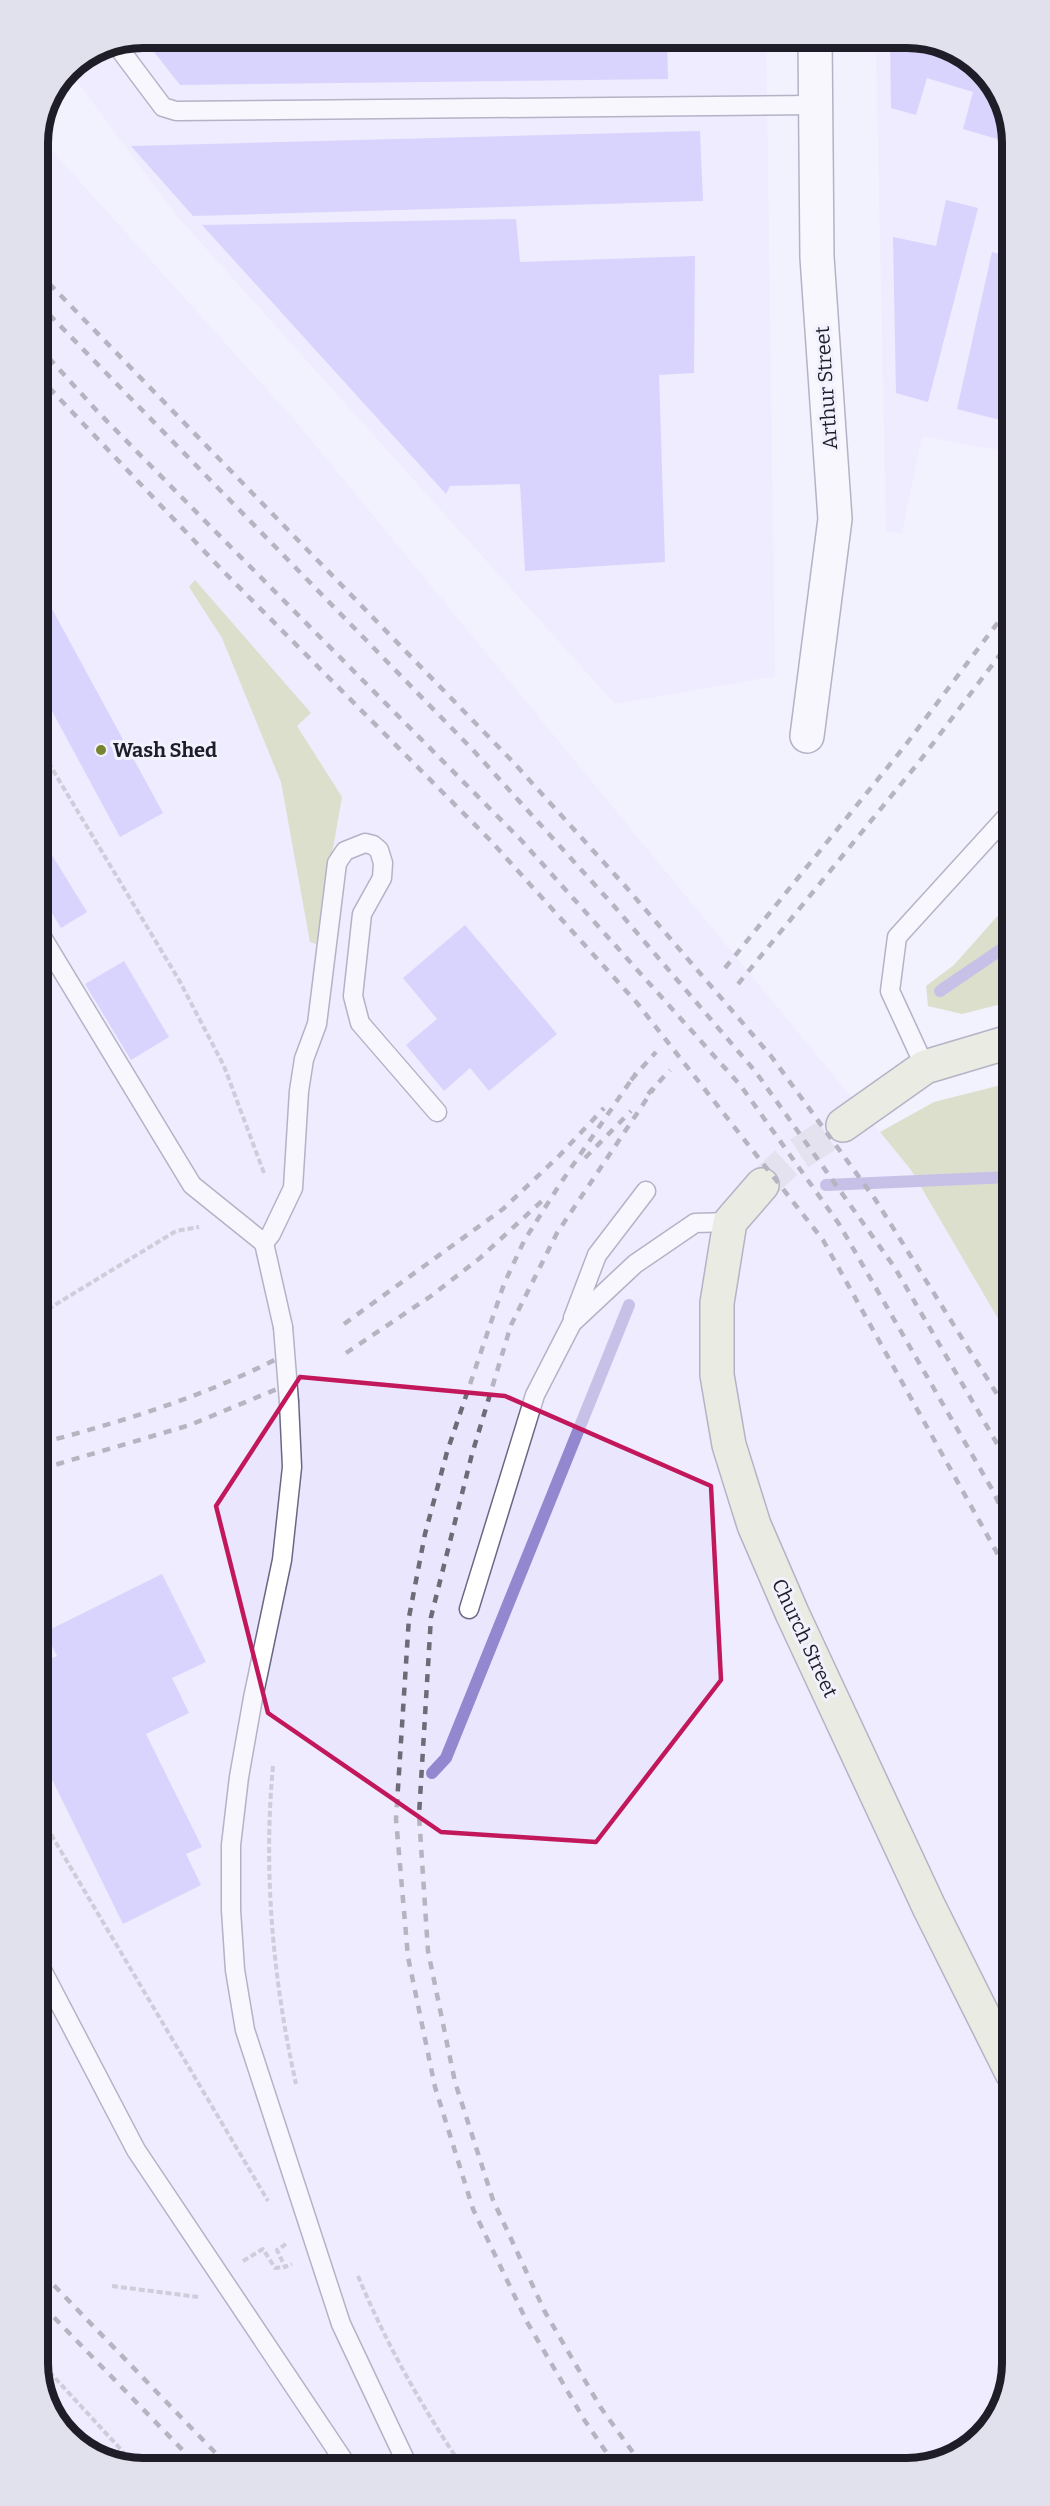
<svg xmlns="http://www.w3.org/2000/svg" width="1050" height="2506" viewBox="0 0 1050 2506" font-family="Bitter,serif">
<rect width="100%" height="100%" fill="#f2f1fe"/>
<!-- built -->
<path fill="#e9e6fe" d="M143 38H766L775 676 615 704 177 216 68 69 103 45Z
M876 38H914L971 60 1007 110 1008 452 922 436 902 533 886 532Z
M38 135 297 423 911 1170 1010 1339 1012 2363 991 2427 940 2463 136 2468 79 2446 43 2396Z"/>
<!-- green -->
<path fill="#c0ca90" d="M195 580 311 713 297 726 342 797 316 944 310 942 281 782 222 638 189 587Z
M1009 903V1002L962 1014 928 1006 926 986 954 965Z
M1009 1083 1010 1339 911 1170 880 1132 934 1102Z"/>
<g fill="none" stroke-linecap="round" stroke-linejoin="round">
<!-- stream -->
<path stroke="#9388cf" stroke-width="12" d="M940 991 1009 944
M826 1185 1010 1177
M432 1773 446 1758 629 1305"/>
</g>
<!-- building -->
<path fill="#bbb1fc" d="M143 38H667L668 79 180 85Z
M890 38H914L971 60 1005 106 997 139 963 129 973 92 927 78 916 115 891 108Z
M700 131 703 201 193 216 131 146Z
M946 200 978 208 928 402 896 393 893 237 936 246Z
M516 219 520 262 695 256 694 373 659 375 665 562 525 571 520 484 450 486 446 494 202 225Z
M992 252 1007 256 1008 422 957 409Z
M39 585 163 813 120 837 39 687Z
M39 834 87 912 61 928 39 892Z
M465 925 557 1034 489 1091 470 1068 444 1091 406 1045 437 1019 403 978Z
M124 961 169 1037 131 1060 85 984Z
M162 1574 206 1662 172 1678 189 1713 146 1734 202 1847 186 1854 201 1885 123 1924 42 1759 41 1663 57 1656 45 1632Z"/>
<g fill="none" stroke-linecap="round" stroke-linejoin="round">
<!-- secondary-tunnel -->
<path stroke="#d2d1de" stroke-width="33" stroke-dasharray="33 16" stroke-linecap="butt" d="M762 1185 789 1160 843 1125"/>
<!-- lane casing -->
<g stroke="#6a6783" stroke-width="21">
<path id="lane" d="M115 43 163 107 176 111 816 105
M40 934 192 1185 264 1243 283 1327
M925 1067 890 991 897 937 1009 814
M264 1243 271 1234 293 1188 299 1091 304 1059 317 1024 337 863 345 851 365 843 373 845 379 850 383 863 382 878 362 914 353 996 360 1023 437 1112
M573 1318 597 1255 646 1191
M289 1402 292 1467 282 1560 253 1698 239 1777 231 1845V1910L235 1970 245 2030 341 2324 408 2466
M469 1609 535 1395 572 1323 635 1264 695 1223 730 1222
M42 1970 136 2150 348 2467"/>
</g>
<!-- street casing -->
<g stroke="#6a6783" stroke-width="36">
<path id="street" d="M807 736 835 519 817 257 815 38"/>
</g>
<!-- secondary casing -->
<g stroke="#6a6783" stroke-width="36">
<path id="secondary" d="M843 1125 925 1067 1009 1042
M762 1185 730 1222 717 1303V1375L729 1445 754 1525 792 1613 929 1907 1012 2073"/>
</g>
<!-- path -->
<path stroke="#a4a3b0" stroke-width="4" stroke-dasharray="6 3" stroke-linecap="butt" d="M39 747 179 980 224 1066 264 1173
M40 1314 176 1231 199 1227
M273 1766C263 1872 273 1980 296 2084
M42 1819 268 2201
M286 2244 277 2250 285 2267 292 2264
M243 2261 263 2249 275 2268 285 2267
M358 2276C386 2343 421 2406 462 2466
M112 2286 198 2297
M43 2365 138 2468"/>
<!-- lane -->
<use href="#lane" stroke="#fff" stroke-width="18"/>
<!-- street -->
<use href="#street" stroke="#fff" stroke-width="33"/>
<!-- secondary -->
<use href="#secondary" stroke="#e0e4c0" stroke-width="33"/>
<!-- rail -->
<path stroke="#6c6b76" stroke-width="4.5" stroke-dasharray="8 8" stroke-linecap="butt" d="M38 272 514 763 626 887 771 1056 875 1199 1010 1415
M38 303 473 750 614 906 755 1071 895 1268 1010 1466
M38 346 98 412 208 524 522 841 741 1086 839 1224 993 1491 1010 1527
M38 376 223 571 490 840 637 1003 823 1240 1011 1578
M725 968 904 747 1008 609
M738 984 919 762 1008 644
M631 1080 656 1052
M648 1094 670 1070
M585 1158 631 1111
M344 1324 503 1209 558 1157 604 1108
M346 1353 431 1296 480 1258 544 1199
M41 1443C125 1421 209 1395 286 1354
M41 1469 190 1425 289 1384
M43 2274 230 2468
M43 2306 200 2468
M615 2465 585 2421 527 2322 473 2209 435 2087 408 1957 396 1819 409 1617 425 1534 447 1452 504 1284 524 1241 560 1184 636 1073
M642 2465 601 2408 545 2312 493 2200 455 2082 428 1951 419 1815 431 1617 472 1454 511 1325 557 1233 654 1088"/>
<!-- lane-bridge casing -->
<g stroke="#6a6783" stroke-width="21" stroke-linecap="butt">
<path id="lane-bridge" d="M283 1327 289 1402"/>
</g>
<!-- lane-bridge -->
<use href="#lane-bridge" stroke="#fff" stroke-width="18"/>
</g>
<!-- marked area -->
<path d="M0 0H1050V2506H0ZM300 1377 505 1396 711 1486 721 1680 596 1842 441 1832 268 1713 216 1506Z" fill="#f2f1fe" fill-opacity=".55" fill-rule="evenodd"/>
<path fill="none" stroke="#c2185b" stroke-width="4.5" stroke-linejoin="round" d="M300 1377 505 1396 711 1486 721 1680 596 1842 441 1832 268 1713 216 1506Z"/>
<!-- markers -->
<circle fill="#798431" stroke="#f2f1fe" stroke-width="2" cx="101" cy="750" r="6"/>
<g text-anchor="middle" stroke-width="6" stroke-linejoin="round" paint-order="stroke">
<!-- street labels -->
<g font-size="20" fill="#1e1d28" stroke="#f2f1fe">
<text transform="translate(826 388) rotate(-94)" y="7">Arthur Street</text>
<text transform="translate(805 1638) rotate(65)" y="7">Church Street</text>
</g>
<!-- poi labels -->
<g font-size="20" font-weight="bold" fill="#1e1d28" stroke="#f2f1fe" text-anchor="start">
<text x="113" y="757">Wash Shed</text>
</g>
</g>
<!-- crop -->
<path d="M0 0H1050V2506H0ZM143 48H907A95 95 0 0 1 1002 143V2363A95 95 0 0 1 907 2458H143A95 95 0 0 1 48 2363V143A95 95 0 0 1 143 48Z" fill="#e1e0ed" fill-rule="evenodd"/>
<path fill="none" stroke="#1e1d28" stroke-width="8" d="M143 48H907A95 95 0 0 1 1002 143V2363A95 95 0 0 1 907 2458H143A95 95 0 0 1 48 2363V143A95 95 0 0 1 143 48Z"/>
</svg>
